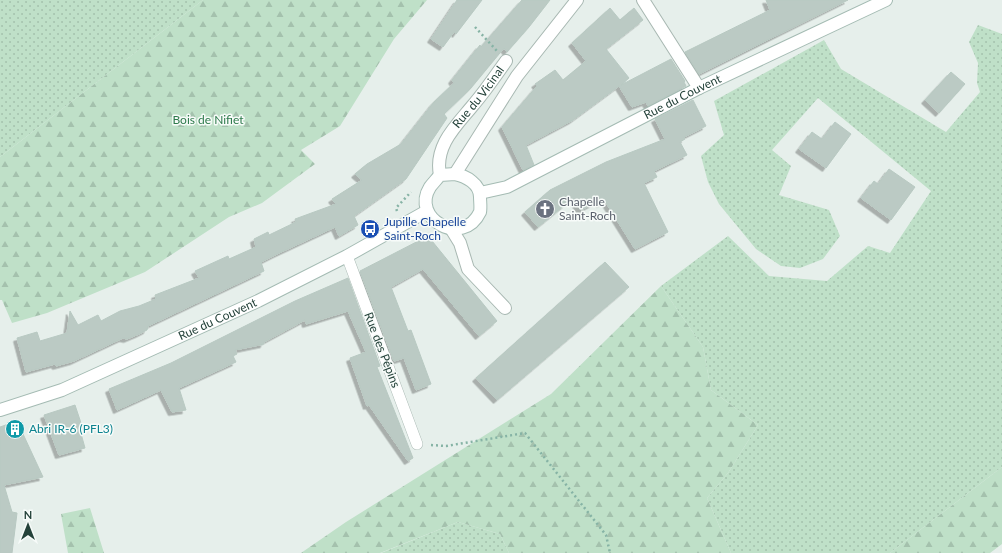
<svg xmlns="http://www.w3.org/2000/svg" width="1002" height="553" viewBox="0 0 1002 553" font-family="Lato,sans-serif">
<defs>
<pattern id="grass-dots" width="8" height="8" patternUnits="userSpaceOnUse"><rect width="8" height="8" fill="#bfe0c8"/><path d="M2 2h.1M6 6h.1" fill="none" stroke="#a4c1ad" stroke-width="1.8" stroke-linecap="round"/></pattern>
<pattern id="forest-firs" width="22" height="20" patternUnits="userSpaceOnUse"><rect width="22" height="20" fill="#bfe0c8"/><path d="M5 1l3.5 6h-7zM16 11l3.5 6h-7z" fill="#a4c1ad"/></pattern>
<filter id="shadow"><feDropShadow dx="-3.5" dy="3.5" stdDeviation="0" flood-color="#0004"/></filter>
</defs>
<rect width="100%" height="100%" fill="#e6efeb"/>
<!-- grass -->
<path fill="url(#grass-dots)" d="M0 0H203L0 157Z
M978 25 1002 34V467L890 553H731L707 498 728 473 758 425 711 390 703 347 661 286 728 236 769 276 827 281 868 246 890 253 931 191 818 98 772 150 791 166 779 195 829 210 840 236 823 259 800 268 781 266 756 249 719 204 708 182 701 156 724 135 714 101 824 40 841 69 946 132 980 92 977 83 978 63 969 42Z
M458 522 500 534 509 553H381Z"/>
<!-- forest -->
<path fill="url(#forest-firs)" d="M203 0H427L394 39 340 126 301 150 315 164 262 203 229 217 145 272 47 313 12 323 2 300H0V157Z
M661 286 703 347 711 390 758 425 728 473 707 498 731 553H509L500 534 458 522 380 553H301L346 522 551 394Z
M1002 467V544L990 553H890Z
M90 508 104 553H68L61 514Z"/>
<!-- building -->
<path fill="#bbcac4" stroke="#b8c9c2" filter="url(#shadow)" d="M457 0H482L456 34 454 32 443 47 431 39Z
M522 0H550L529 27 507 52 504 48 471 88 444 114 447 118 406 179 354 216 358 225 339 236 335 227 277 254 261 262 264 271 148 326 147 330 139 334 127 339 123 338 74 361 56 366 55 364 26 372 17 338 37 332 40 341 67 333 70 311 78 325 98 315 101 321 120 311 139 306 156 299 155 295 199 278 195 271 228 256 229 259 256 247 254 239 268 232 269 235 296 222 295 219 336 204 332 199 362 180 355 174 367 164 401 144 434 102 454 83 452 80 480 45 481 47Z
M766 0H848L699 74 685 52 770 10Z
M610 8 620 20 634 8 643 20 606 49 629 78 621 85 671 59 685 81 684 82 686 86 648 106 646 102 632 107 619 86 573 120 526 145 534 165 523 170 502 127 537 86 535 84 555 70 563 80 586 61 572 43Z
M951 72 965 84 939 113 925 100Z
M693 100 706 126 684 137 685 139 680 142 687 155 654 171 657 177 644 183 668 232 635 249 605 201 600 204 598 201 581 210 572 199 538 227 525 212 550 190 606 162 665 139 655 119Z
M835 122 851 134 826 168 799 149 812 132 822 139Z
M889 169 915 187 891 220 861 198 874 181 878 184Z
M428 236 497 321 479 336 423 269 391 287 408 331 411 330 431 384 416 390 404 358 394 361 360 271Z
M605 262 629 287 497 400 476 378Z
M348 278 380 366 377 367 413 458 408 461 369 405 367 406 350 358 366 352 348 311 306 324 305 320 264 342V344L235 350 237 354 233 356 236 362 179 388 186 410 172 412 161 390 117 410 109 389 171 363 295 301Z
M75 405 83 429 80 430 85 448 59 455 44 415Z
M17 421 43 477 4 485 12 512 17 513 12 553H0V427Z"/>
<g fill="none" stroke-linecap="round" stroke-linejoin="round">
<!-- lane casing -->
<g stroke="#a8b8b2" stroke-width="12">
<path id="lane" d="M347 256 417 444"/>
</g>
<!-- street casing -->
<g stroke="#a8b8b2" stroke-width="14">
<g id="street">
<path d="M643 0 699 88"/>
<path d="M455 174 517 76 577 0"/>
<path id="s1" d="M440 175C434 145 457 125 474 104 486 90 496 75 506 61"/>
<path d="M452 230 460 243 468 269 505 308"/>
</g>
</g>
<!-- secondary casing -->
<g stroke="#a4bbb3" stroke-width="14">
<g id="secondary">
<path d="M455 174C466 176 480 184 480 197 480 201 481 208 480 212 463 248 410 219 430 187 433 183 437 179 440 175Z"/>
<path id="s2" d="M480 193 507 187 699 88 886 0"/>
<path id="s3" d="M0 410 62 390 258 301 347 256 427 211"/>
</g>
</g>
<!-- path -->
<path stroke="#86b3a5" stroke-width="2.5" stroke-dasharray="2 3" stroke-linecap="butt" d="M475 27 497 51
M397 211 396 208 411 192
M431 445 446 446 525 433 606 535 610 553"/>
<!-- lane -->
<use href="#lane" stroke="#fff" stroke-width="11"/>
<!-- street -->
<use href="#street" stroke="#fff" stroke-width="12"/>
<!-- secondary -->
<use href="#secondary" stroke="#fff" stroke-width="12"/>
</g>
<!-- icons -->
<defs>
<g id="church-disc" transform="scale(1)"><circle r="9.5" fill="#6b7280" stroke="#f7fbf9"/><path d="M-1.2-6h2.4v3.5h3.3v2.4h-3.3V6h-2.4V-.1h-3.3v-2.4h3.3Z" fill="#fff"/></g>
<g id="bus-disc" transform="scale(1)"><circle r="9.5" fill="#1a4fb4" stroke="#f7fbf9"/><path d="M-5-6H5V4H4V6H2V4H-2V6H-4V4H-5ZM-3.5-4V0h7V-4ZM-3.5 1.2v1.5H-2V1.2ZM2 1.2v1.5H3.5V1.2Z" fill="#fff"/></g>
<g id="building-disc" transform="scale(1)"><circle r="9.5" fill="#0f9aa8" stroke="#f7fbf9"/><path d="M-4-6H4V6H1V3H-1V6H-4ZM-2.5-4.3h1.7v1.8h-1.7ZM.8-4.3h1.7v1.8H.8ZM-2.5-1h1.7V.8h-1.7ZM.8-1h1.7V.8H.8Z" fill="#fff"/></g>
</defs>
<g fill-rule="evenodd">
<use href="#church-disc" x="545" y="209"/>
<use href="#bus-disc" x="370" y="229"/>
<use href="#building-disc" x="15" y="429"/>
</g>
<g text-anchor="middle" stroke-width="3" stroke-linejoin="round" paint-order="stroke">
<!-- street labels -->
<g font-size="12" fill="#24423a" stroke="#f7fbf9">
<text dy="4" stroke="none"><textPath href="#s1" startOffset="90">Rue du Vicinal</textPath></text>
<text dy="4" stroke="none"><textPath href="#s2" startOffset="225">Rue du Couvent</textPath></text>
<text dy="4" stroke="none"><textPath href="#s3" startOffset="236">Rue du Couvent</textPath></text>
<text transform="translate(382 350) rotate(69)" y="4">Rue des Pépins</text>
</g>
<!-- park labels -->
<g font-size="12" fill="#2d7a4b" stroke="#f7fbf9">
<text x="208" y="124">Bois de Nifiet</text>
</g>
<!-- worship labels -->
<g font-size="12" fill="#5b616d" stroke="#f7fbf9" text-anchor="start">
<text x="559" y="206">Chapelle<tspan x="559" dy="14">Saint-Roch</tspan></text>
</g>
<!-- transit labels -->
<g font-size="12" fill="#164399" stroke="#f7fbf9" text-anchor="start">
<text x="384" y="226">Jupille Chapelle<tspan x="384" dy="14">Saint-Roch</tspan></text>
</g>
<!-- culture labels -->
<g font-size="12" fill="#0d838f" stroke="#f7fbf9" text-anchor="start">
<text x="29" y="433">Abri IR-6 (PFL3)</text>
</g>
</g>
<!-- north arrow -->
<g transform="translate(28 525)" stroke="#f7fbf9" stroke-width="3" paint-order="stroke">
<path d="M0-3L7 15L0 10L-7 15Z" fill="#24423a"/>
<text y="-6" font-size="11" font-weight="bold" text-anchor="middle" fill="#24423a">N</text>
</g>
</svg>
